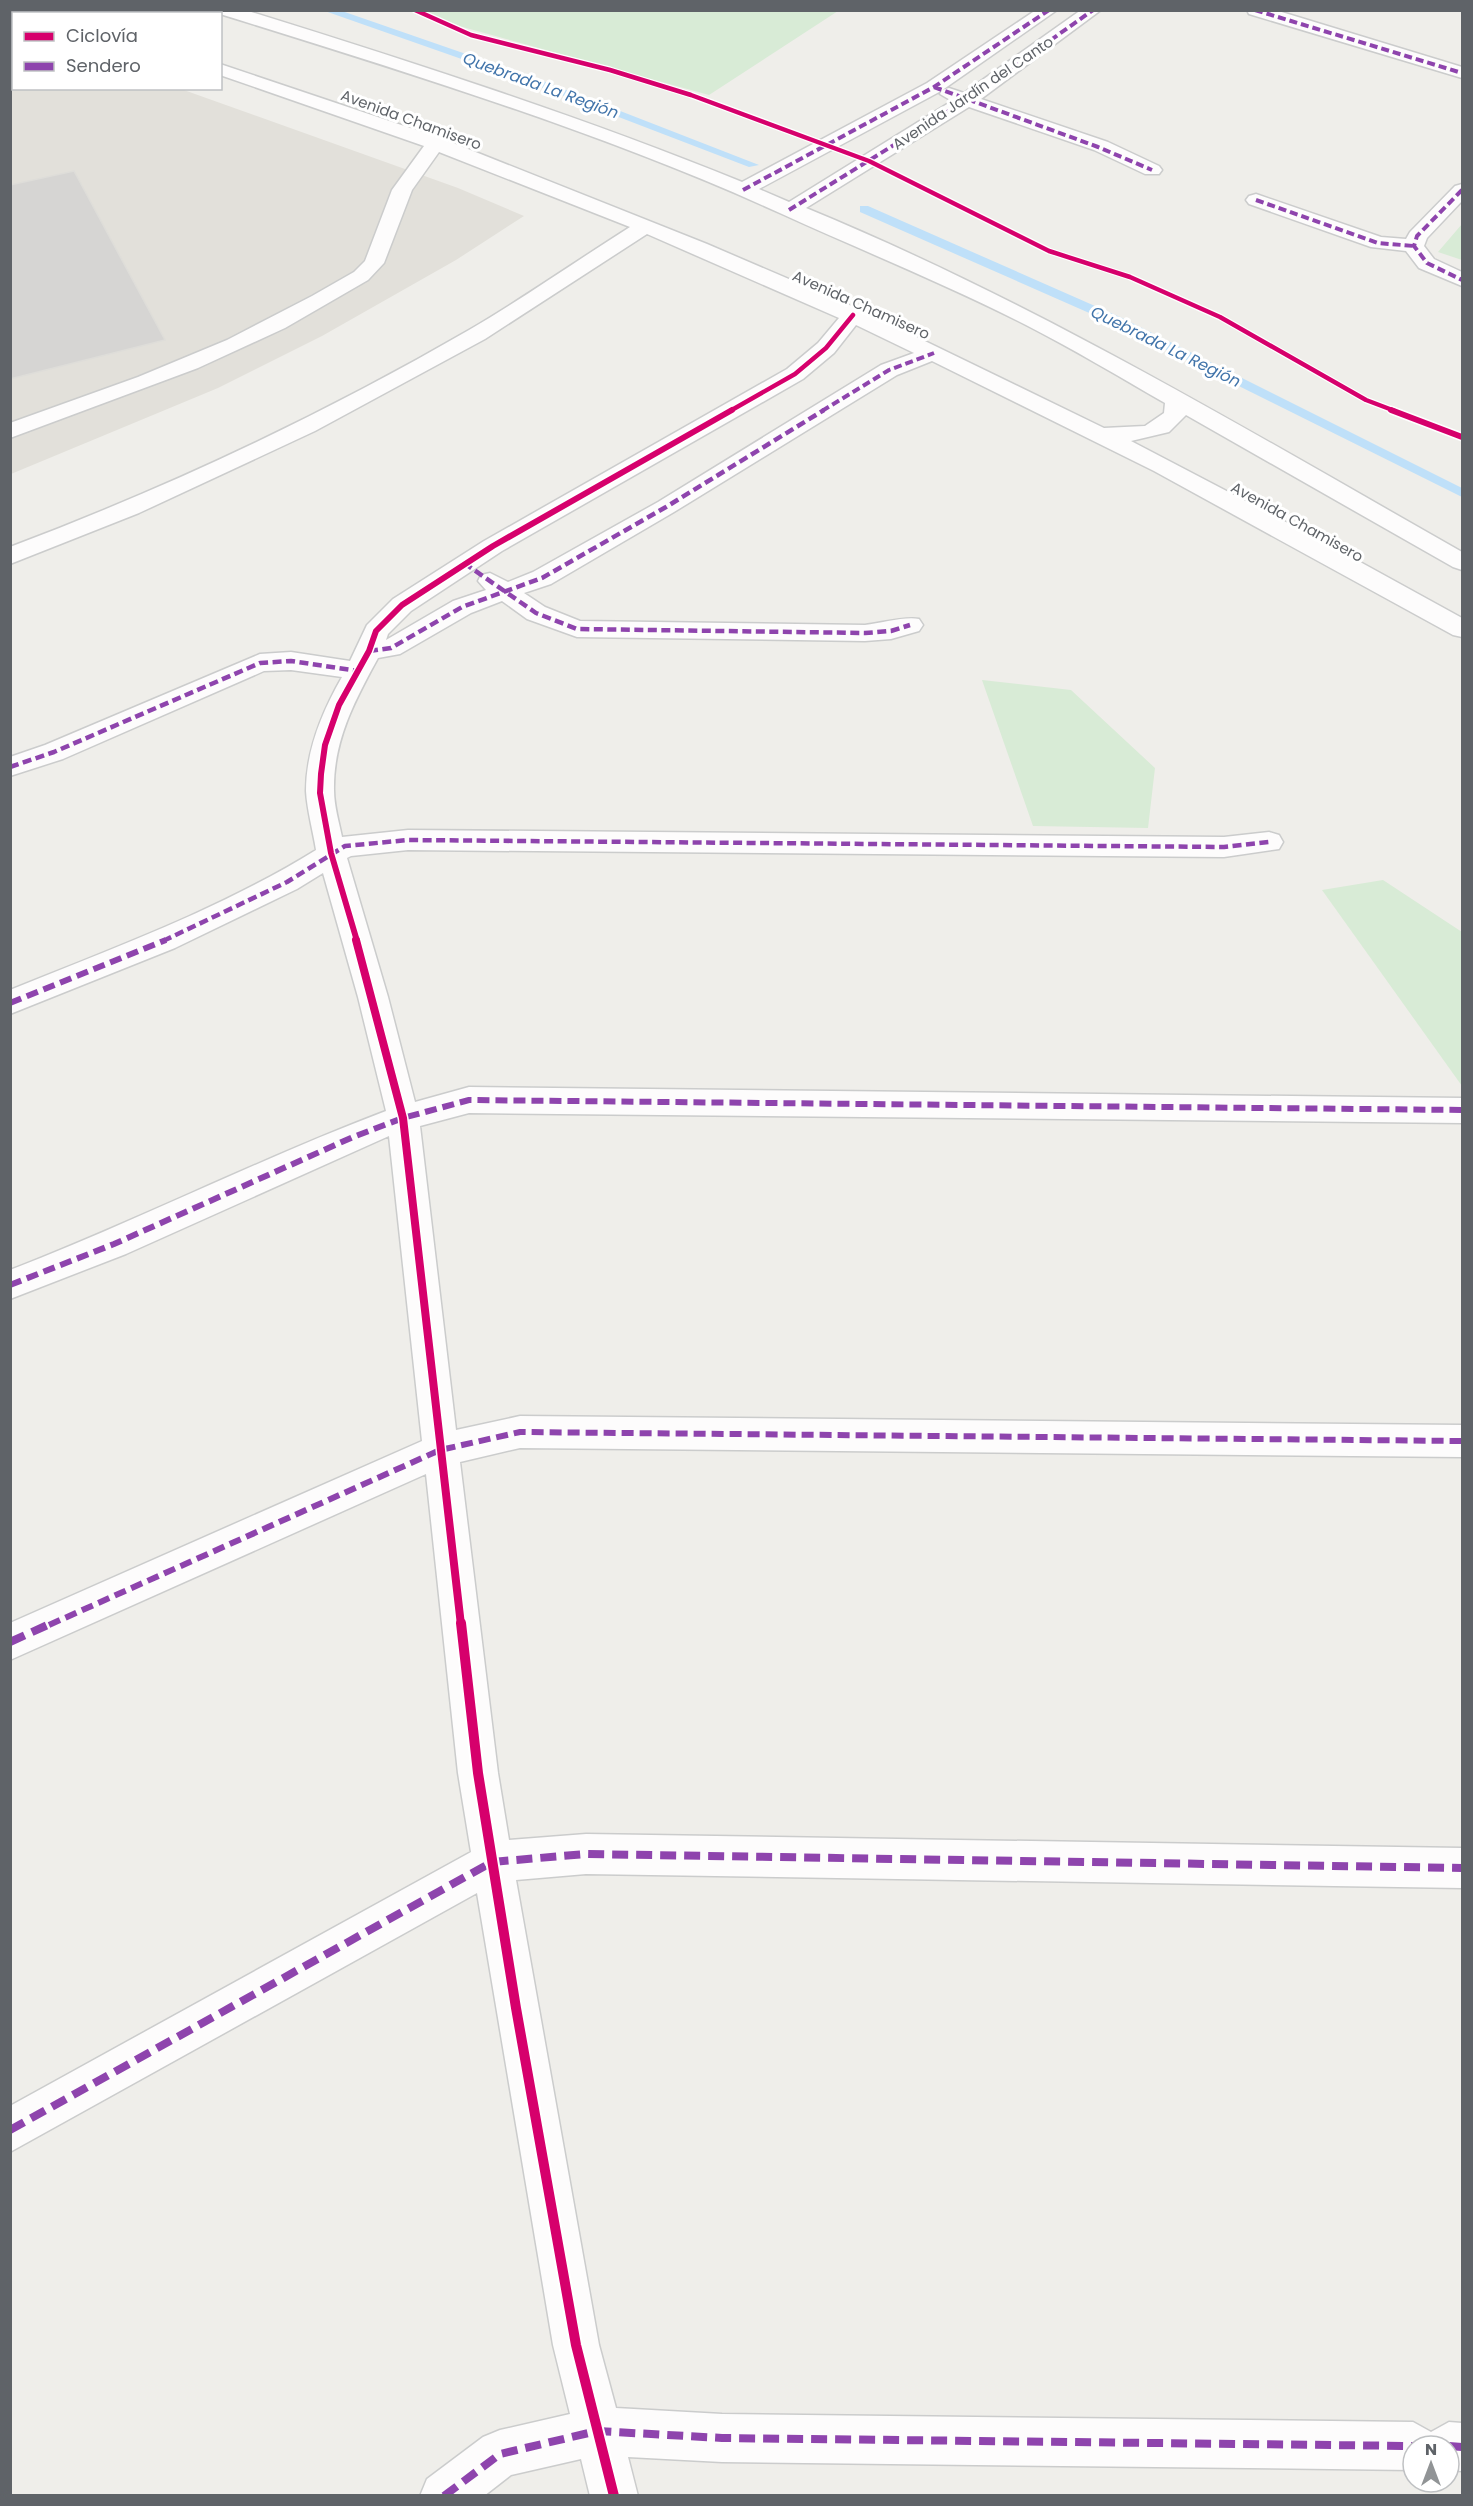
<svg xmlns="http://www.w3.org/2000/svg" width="1473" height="2506" viewBox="0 0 1473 2506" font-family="Poppins,sans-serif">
<rect width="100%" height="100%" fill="#efeeea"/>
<!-- education -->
<path fill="#e2e0da" d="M11 37 13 38 14 88 181 89 458 188 524 216 456 260 322 336 218 388 11 474Z"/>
<!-- green -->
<path fill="#d8ebd6" d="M423 11H838L709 95 459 26Z
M1462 224V260L1438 252Z
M982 680 1071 690 1155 768 1148 828 1033 826Z
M1383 880 1462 932V1086L1322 890Z"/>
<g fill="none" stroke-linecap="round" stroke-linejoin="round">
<!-- stream -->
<path fill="#bfe0f9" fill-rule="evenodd" d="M322 10H339L538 79 759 165 749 167 530 83Z
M860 206H868L1120 317 1462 488V497L1112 323 860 212Z"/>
</g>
<!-- building -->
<path fill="#d6d5d3" stroke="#deddd9" stroke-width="1.5" d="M74 171 165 340 10 379V185Z"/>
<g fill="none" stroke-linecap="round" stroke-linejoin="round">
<!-- minor casing -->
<g stroke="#cbcccc" stroke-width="3">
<path id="minor" d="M22 10H46L48 14H24Z
M217 10H245C412 62 580 116 742 182L927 83 1036 10H1057L941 91 759 189 789 202 952 101 940 94 942 90 949 88 964 93 1081 10H1101L981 99 1108 142 1159 166 1162 170 1159 174H1145L1094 150 969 107 806 208C1035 302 1247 430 1462 552V570L1453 567 1186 415 1169 432 1131 441 1322 541 1462 618V637L1453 635 1154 471 932 361 897 375 674 512 551 584 524 593 545 607 580 621 865 625C881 623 906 616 919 619L923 625 919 631 891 639 865 641 577 637 527 619 502 601 471 613 400 654 378 658C355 700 333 741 334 790 334 806 339 822 342 837L408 830 1224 837 1269 832 1279 835 1283 842 1279 849 1224 857 408 850 351 856 347 858 388 997 415 1102 469 1087 1462 1098V1123L469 1113 420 1126 456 1430 520 1416 1462 1425V1457L520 1448 460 1462 498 1773 509 1840 586 1834 1462 1848V1888L586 1874 516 1880 599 2345 616 2408 722 2414 1413 2422 1431 2432 1449 2422 1462 2423V2471L1449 2470V2446H1413V2470L722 2462 628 2457 638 2496H590L581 2459 511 2475 484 2496H420L427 2479 483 2437 500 2430 570 2414 553 2345 477 1893 10 2152V2106L471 1852 458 1773 426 1474 10 1660V1623L422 1441 389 1136 126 1254 10 1299V1270C137 1221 259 1159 386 1111L358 997 323 873 297 889 175 948 10 1014V990C114 948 221 909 316 850 313 831 307 810 306 791 306 750 322 712 342 677L291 670 264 671 63 759 10 776V757L45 745 260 654 291 652 350 661 367 625 393 599 484 541 787 369 818 343 839 318 647 234 485 339 315 431 139 513 10 564V547C169 487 322 415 469 330 524 298 576 261 630 227L439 152 412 190 384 263 368 280 285 328 198 368 10 438V423L138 377 227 340 312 296 354 272 365 261 392 190 424 146 220 75V64L443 139 707 244 861 310 1104 428 1145 426 1164 413 1165 403C1118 376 1073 349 1026 325 946 284 863 251 782 214 602 132 409 73 220 14ZM856 325 914 353 881 365 658 502 533 572 508 582 490 573 481 575 478 581 486 590 453 601 386 640 388 634 411 611 502 551 803 379 834 353Z
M1247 10H1275L1462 67V78L1249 14Z
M1462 184V201L1427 238 1424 246 1434 259 1462 272V286L1419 268 1406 251 1371 247 1249 204 1246 200 1249 196 1256 194 1381 237 1406 239 1410 232 1455 186Z"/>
</g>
<!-- minor -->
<use href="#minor" fill="#fdfcfc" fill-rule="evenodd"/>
<!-- quiet-far3 -->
<path stroke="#8e44ad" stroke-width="4" stroke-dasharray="8 4" stroke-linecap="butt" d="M1255 10 1462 73
M934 87 1098 147 1152 170
M743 190 934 87 1049 10
M1462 190 1417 236 1414 246 1427 263 1462 280
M1256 200 1378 243 1414 246
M789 210 965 101 1093 10
M822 411 889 370 934 353"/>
<!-- quiet-far2 -->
<path stroke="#8e44ad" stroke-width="4.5" stroke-dasharray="9 4.5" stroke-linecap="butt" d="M464 563 536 613 577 629 865 633 891 631 910 625
M369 651 391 648 462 607 542 578 666 507 824 410
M10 767 54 752 260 663 291 661 358 671
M163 941 287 882 345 846 408 840 1224 847 1269 842"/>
<!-- quiet-far1 -->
<path stroke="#8e44ad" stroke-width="6" stroke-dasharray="12 6" stroke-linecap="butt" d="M10 1003 166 940
M10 1285 114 1244 353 1137 403 1118 469 1100 1462 1110
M49 1625 440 1450 520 1432 1462 1441"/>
<!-- quiet -->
<path stroke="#8e44ad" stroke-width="8" stroke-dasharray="16 8" stroke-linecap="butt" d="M10 1642 52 1623
M10 2130 492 1862 586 1854 1462 1868
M1449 2446 1462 2447
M444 2496 500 2454 597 2431 722 2438 1413 2446"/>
<!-- cycleway-far3 casing -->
<g stroke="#fff" stroke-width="7">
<path id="cycleway-far3" d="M415 10 471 35 610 70 691 95 869 161 1049 251 1130 277 1220 317 1366 400 1395 411
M730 411 795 374 826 348 853 315"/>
</g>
<!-- cycleway-far2 casing -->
<g stroke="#fff" stroke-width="9">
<path id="cycleway-far2" d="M1391 410 1462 437
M357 941 331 853 320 793 321 774 325 745 339 705 369 651 376 631 402 605 493 546 732 410"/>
</g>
<!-- cycleway-far1 casing -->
<g stroke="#fff" stroke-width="11">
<path id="cycleway-far1" d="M356 940 403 1118 461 1625"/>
</g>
<!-- cycleway casing -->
<g stroke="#fff" stroke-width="14">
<path id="cycleway" d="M461 1623 478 1773 516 2008 576 2345 614 2496"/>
</g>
<!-- cycleway-far3 -->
<use href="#cycleway-far3" stroke="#d6006c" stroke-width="4.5"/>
<!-- cycleway-far2 -->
<use href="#cycleway-far2" stroke="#d6006c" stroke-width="6"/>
<!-- cycleway-far1 -->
<use href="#cycleway-far1" stroke="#d6006c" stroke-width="8"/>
<!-- cycleway -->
<use href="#cycleway" stroke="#d6006c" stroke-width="10"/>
</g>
<g text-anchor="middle" stroke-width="6" stroke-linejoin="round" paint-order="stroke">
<!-- far-street labels -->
<g font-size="15" fill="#5f6368" stroke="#fff">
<text transform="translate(973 93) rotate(-34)" y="5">Avenida Jardín del Canto</text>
<text transform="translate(411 120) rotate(20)" y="5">Avenida Chamisero</text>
<text transform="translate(861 305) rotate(24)" y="5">Avenida Chamisero</text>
<text transform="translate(1297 522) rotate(29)" y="5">Avenida Chamisero</text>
</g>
<!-- far-water labels -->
<g font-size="16" font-style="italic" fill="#4174aa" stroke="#fff">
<text transform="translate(541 85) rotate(20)" y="6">Quebrada La Región</text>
<text transform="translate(1166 346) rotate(26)" y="6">Quebrada La Región</text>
</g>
</g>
<!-- border -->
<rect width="1473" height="2506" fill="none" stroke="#5f6368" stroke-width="24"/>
<!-- legend -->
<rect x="12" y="12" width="210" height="78" fill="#ffffff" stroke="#bfc1c3" stroke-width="1.5"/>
<rect x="24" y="32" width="30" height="9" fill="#d6006c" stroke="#bfc1c3" stroke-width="1.5"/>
<text x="66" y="42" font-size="18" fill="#5f6368">Ciclovía</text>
<rect x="24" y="62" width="30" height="9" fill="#8e44ad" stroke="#bfc1c3" stroke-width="1.5"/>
<text x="66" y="72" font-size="18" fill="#5f6368">Sendero</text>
<!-- north arrow -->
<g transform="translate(1431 2464)"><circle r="28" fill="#ffffff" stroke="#bfc1c3" stroke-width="1.5"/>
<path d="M0-4.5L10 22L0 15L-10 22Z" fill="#919496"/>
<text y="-9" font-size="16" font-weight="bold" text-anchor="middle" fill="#5f6368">N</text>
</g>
</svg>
